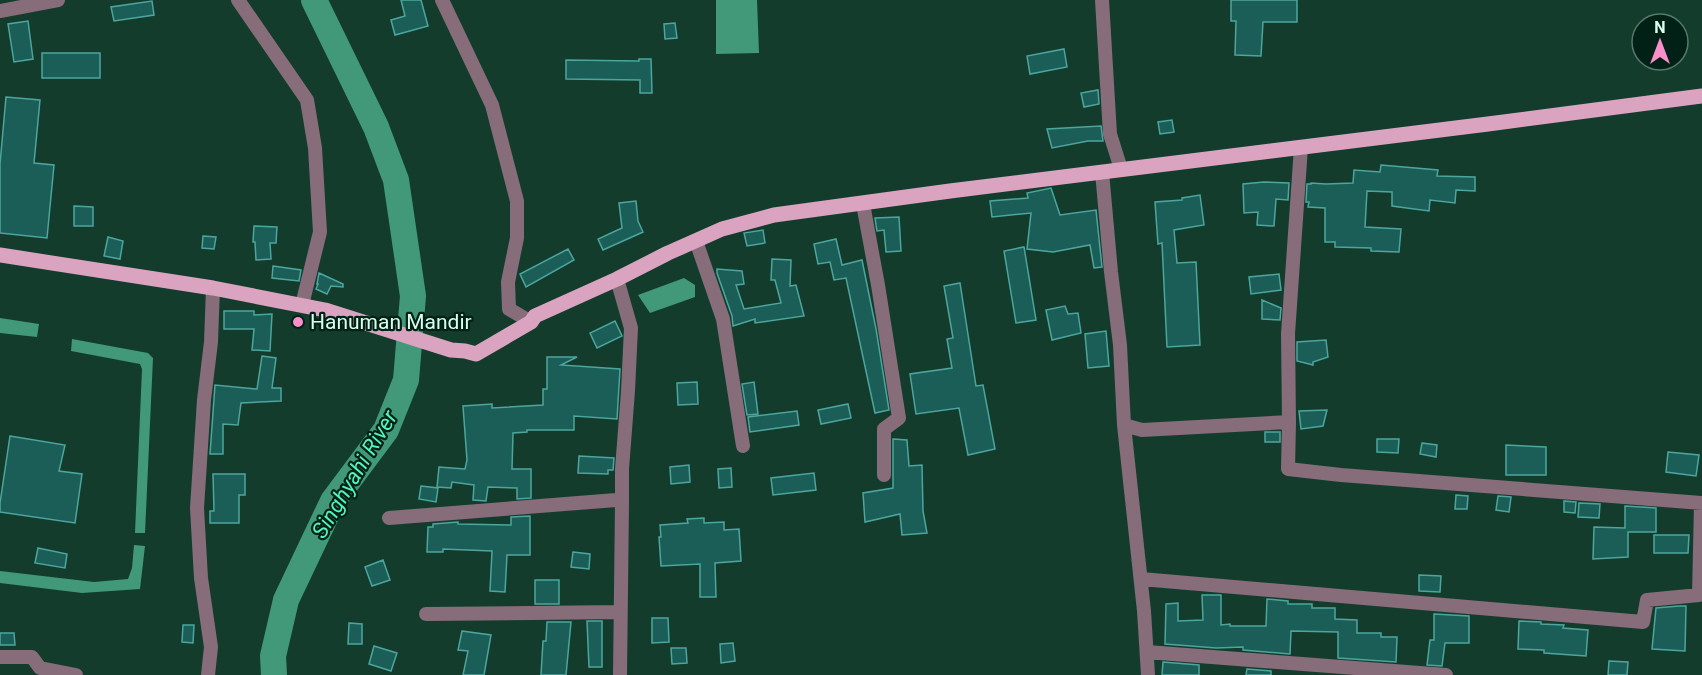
<svg xmlns="http://www.w3.org/2000/svg" width="1702" height="675" viewBox="0 0 1702 675" font-family="Roboto,sans-serif">
<rect width="100%" height="100%" fill="#133c2d"/>
<!-- water -->
<path fill="#41997a" d="M716 0H757L759 53 716 54Z
M684 278 695 285V297L650 313 638 295Z
M0 318 39 324 37 337 0 333Z
M72 339 148 353 153 358 145 533H135L142 369 140 364 71 351Z
M134 545 145 546 140 589 82 593 0 583V571L94 582 128 579 132 568Z"/>
<g fill="none" stroke-linecap="round" stroke-linejoin="round">
<!-- river -->
<path stroke="#41997a" stroke-width="26" d="M274 675 273 656 286 600 333 501 386 430 406 380 413 296 396 180 376 127 314 0"/>
</g>
<!-- building -->
<path fill="#1b5d57" stroke="#4ca69d" stroke-width="1.5" d="M401 0H421L428 26 395 35 391 20 405 16Z
M1231 0H1297V22H1263L1261 56 1235 55 1236 21H1231Z
M152 1 154 15 114 21 111 7Z
M28 21 33 59 14 62 8 24Z
M675 23 677 38 665 39 664 24Z
M1064 49 1067 67 1030 74 1027 56Z
M42 53H100V78H42Z
M639 59H651L652 93H640V80L566 79V60L639 61Z
M1098 90 1099 104 1084 107 1081 93Z
M6 97 40 100 34 163 54 165 47 238 0 233V164Z
M1172 120 1174 132 1160 134 1158 122Z
M1101 126 1103 141H1088L1052 148 1047 129Z
M1381 165 1438 170 1437 176 1475 177V191L1456 190 1455 203 1430 200 1429 211 1392 206V192L1367 191 1365 227 1401 229 1399 252 1371 251V248L1335 247V242H1325V208L1308 207 1309 202H1306L1307 184H1311V183L1326 184 1353 183 1354 170 1380 172Z
M1264 182 1289 183 1288 200 1276 199 1274 226 1257 225 1258 212 1244 213 1243 184Z
M1051 188 1060 215 1096 210 1102 267 1094 268 1090 245 1053 252 1027 249 1031 213 992 217 990 201 1028 198 1027 193Z
M1200 195 1204 225 1174 230 1177 263 1196 262 1200 345 1167 347 1162 243 1158 244 1155 202 1182 200V198Z
M636 201 638 221 643 232 603 250 598 239 622 228 619 203Z
M74 206 93 207V226H74Z
M899 217 901 251 886 252 884 230 877 231 875 218Z
M254 226 277 227 276 243H270L271 259 256 260 255 242H253Z
M763 230 765 243 747 246 744 233Z
M203 236 216 237 214 249 202 248Z
M108 237 123 241 120 259 104 256Z
M836 239 842 265 862 260 876 329 889 410 875 413 846 278 834 280 830 262 818 264 814 244Z
M1024 247 1036 320 1016 323 1004 251Z
M568 249 574 260 526 287 520 274Z
M772 259 791 260 790 286 796 285 804 316 755 323V319L733 326 732 316 717 273V269L742 271 744 284 736 285 744 309 781 303 775 280H771Z
M273 266 301 270 299 281 272 278Z
M319 273 343 284V287L331 286 327 294 316 289 318 284H317Z
M1279 274 1281 290 1251 294 1249 277Z
M960 283 976 386 983 385 995 449 968 455 959 408 916 414 910 374 952 368 947 339 953 338 944 286Z
M1262 300 1281 308 1280 320 1262 319Z
M1065 306 1068 314 1078 313 1081 333 1052 340 1046 310Z
M224 311H254V315L272 314 270 351 252 350 254 329H224Z
M615 321 622 336 597 348 590 333Z
M1106 331 1109 366 1088 368 1085 334Z
M1326 340 1328 357 1313 362V365L1297 361V342Z
M262 356 276 358 272 388H281V401L241 403 238 425 223 424V454H210L215 385 257 389Z
M547 357H577L561 365 620 369 617 419 574 416V430H527V432L513 433 512 469H531V498L517 499V488L488 487 486 501 473 500 474 485 452 482 451 488 437 487 439 467 465 469 467 460 463 406 492 404V408L543 405V389H547Z
M697 382 698 404 678 405 677 383Z
M754 382 758 414 747 415 742 384Z
M848 404 851 418 821 424 818 410Z
M1327 410 1323 426 1301 429 1299 411Z
M797 411 799 425 750 432 748 417Z
M1265 432H1280V442H1265Z
M10 436 65 445 59 471 82 474 75 523 0 512V503Z
M893 439 907 440 909 466 922 465 923 511 927 533 902 535 900 514 865 522 863 493 893 488Z
M1377 439H1399L1398 453 1377 452Z
M1422 443 1437 445 1436 457 1420 454Z
M1506 445 1546 447V475H1506Z
M1668 452 1699 455 1696 476 1666 472Z
M579 456 614 458 613 470H608V474L578 473Z
M689 465 690 482 671 484 670 467Z
M731 468 732 487 719 488 718 469Z
M814 473 816 490 773 495 771 478Z
M213 474H245V495H239V523H210V511H214Z
M421 486 438 488 436 502 419 499Z
M1456 495 1468 496 1467 509H1455Z
M1498 496 1511 497 1509 512 1496 510Z
M1564 501 1576 502 1575 513 1564 512Z
M1579 503 1600 504 1599 518 1578 517Z
M1625 506 1656 508V532H1628V557L1593 559 1594 527 1625 528Z
M530 516V555H507L505 592 490 591 492 551 443 549V552H427L428 527H433V524L458 522V524L511 525V517Z
M704 518V523L724 522V530L739 529 741 561 715 563 716 597H700V564L661 566 659 537H661L660 525 688 523 687 519Z
M1654 535H1689L1688 553H1654Z
M38 548 67 554 65 568 35 563Z
M573 552 590 554 589 569 571 567Z
M383 560 390 580 372 586 365 567Z
M1419 575 1441 576 1440 592 1419 591Z
M535 580H559V604H535Z
M1202 595H1221V625L1230 624V626H1266L1267 599 1288 601V604H1312V608H1335V619L1357 620V633H1381V637H1397L1396 662 1338 658V632L1291 631 1290 654 1243 650V647L1216 648 1165 644 1166 604 1178 603V621L1203 620Z
M1679 606H1686L1685 651 1652 649 1656 608Z
M1434 614 1469 616V643H1445L1442 666 1427 665 1430 640H1434Z
M652 618H668L669 642 652 643Z
M587 621H602V667H589Z
M1519 621 1541 622V624L1564 625 1563 628 1588 630 1586 656 1544 653V650L1518 649Z
M547 622H571L566 675H541L543 641H546Z
M349 623 362 624V644H348Z
M183 625H194L193 643 182 642Z
M462 631 491 635 484 675H463L468 651 458 650Z
M0 633H14L15 645H0Z
M733 643 735 661 721 663 720 644Z
M374 646 397 653 391 671 369 664Z
M671 648H686L687 663 672 664Z
M1609 661 1628 662 1627 675H1608Z
M1163 662 1199 665V675H1162Z
M1247 669 1271 671V675H1246Z"/>
<g fill="none" stroke-linecap="round" stroke-linejoin="round">
<!-- street -->
<path stroke="#876c7a" stroke-width="14" d="M238 0 307 100 315 148 320 232 302 305
M442 0 492 105 517 201V238L508 282 509 309 531 322
M1102 0 1110 134 1121 169
M0 11 58 0
M1102 172 1111 272 1120 345 1124 425 1144 611 1148 675
M863 204 878 285 899 418 884 429V475
M696 241 723 319 743 446
M617 279 631 328 628 391 622 469V503
M1289 422 1288 334 1301 147
M1124 425 1142 430 1289 422 1288 469 1341 475 1702 503
M389 518 616 500 622 503 620 675
M1141 579 1643 622 1647 600 1699 595 1701 503
M426 614 620 612
M1147 652 1446 675
M0 657H32L40 668 76 675
M208 675 211 647 201 578 197 508 204 400 211 342 213 288"/>
<!-- primary -->
<path stroke="#daa4c0" stroke-width="15" d="M0 255 213 288 325 310 451 350 465 351 476 354 531 322 535 316 617 279 668 253 722 229 774 215 950 191 1488 124 1702 96"/>
</g>
<!-- markers -->
<circle fill="#f98fca" stroke="#012116" stroke-width="2" cx="298" cy="322" r="6"/>
<g text-anchor="middle" stroke-width="4.5" stroke-linejoin="round" paint-order="stroke">
<!-- poi labels -->
<g font-size="21" fill="#d9feed" stroke="#012116" text-anchor="start">
<text x="310" y="329">Hanuman Mandir</text>
</g>
<!-- water labels -->
<g font-size="22" font-style="italic" fill="#51f4be" stroke="#012116">
<text transform="translate(354 474) rotate(-59)" y="8">Singhyahi River</text>
</g>
</g>
<!-- north arrow -->
<g transform="translate(1660 42)"><circle r="28" fill="#012116" stroke="#57796c" stroke-width="1.5"/>
<path d="M0-4.5L10 22L0 15L-10 22Z" fill="#f98fca"/>
<text y="-9" font-size="16" font-weight="bold" text-anchor="middle" fill="#d9feed">N</text>
</g>
</svg>
